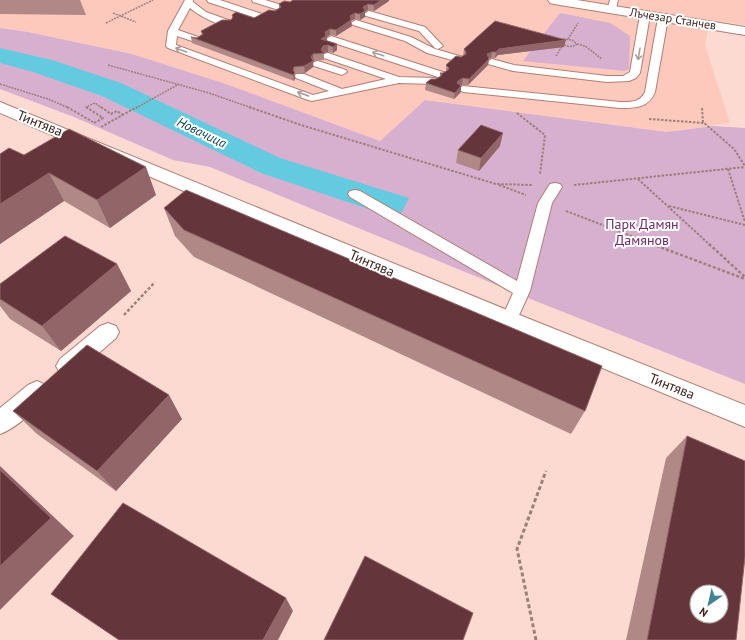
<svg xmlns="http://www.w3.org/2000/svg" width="745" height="640" viewBox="0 0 745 640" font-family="'PT Sans',sans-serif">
<rect width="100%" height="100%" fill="#fcdad2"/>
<!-- built -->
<path fill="#fdc9bd" d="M0 0H745V25L710 20 705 45 730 123 668 132 425 100 380 141 226 84 132 54 28 32 0 28Z"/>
<!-- green -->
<path fill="#d7b0cf" d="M560 13 610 23 630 36 629 69 625 71 523 61Z
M0 28 28 32 132 54 226 84 380 141 425 100 667 132 713 126 745 128V384L538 302 210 167 173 160 74 117 0 89Z"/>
<!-- water -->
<path fill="#64cadf" d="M0 48 52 60 121 83 280 158 409 198 398 219 261 173 102 96 33 72 0 63Z"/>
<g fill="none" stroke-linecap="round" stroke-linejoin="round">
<!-- lane casing -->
<g stroke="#b17e72" stroke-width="2">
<path id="lane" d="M185 0H193V2L206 12 231 21 233 23 231 25C221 28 198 15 190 8L178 30 201 38 203 40 198 43 177 36 176 45 313 95 329 91 296 78 295 76 296 74H304L342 89 386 79 324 58 323 56 324 54 328 53 399 77 435 78 440 81 435 84 399 83 312 101 308 100 168 48 166 46 168 31Z
M207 0H220L262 14 264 16 259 19 208 2Z
M252 0H265L285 6 287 8 282 11 253 2Z
M610 0H618L615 12 612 13 607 10Z
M369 11 425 27 443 46 438 49 435 48 419 31 366 16 364 14Z
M645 12 650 15 640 73 636 78 629 81 607 82 513 71 488 64 487 62 492 59 514 65 607 76H623L630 72 640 15Z
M663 15 668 18 655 92C649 108 635 108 620 108L463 92 458 89 463 86 620 102C630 102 640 103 645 92L658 18Z
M356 20 411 37 435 49 463 57 464 59 459 62 427 53 405 41 353 25 351 23Z
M331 36 446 73 447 75 442 78 438 77 328 41 326 39Z
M318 61 346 70 347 72 342 75 314 66 313 64 314 62Z
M555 183 560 184 562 187 552 203 530 291 515 324 509 326 503 324 501 320 513 293 350 197 348 194 350 191 355 190 360 191 517 281 538 203 550 184Z"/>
</g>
<!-- street casing -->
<g stroke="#b17e72" stroke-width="2">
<path id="street" d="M548 0H577L745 27V35L554 4 550 3Z
M0 102 517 314 745 405V427L501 326 0 113Z
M108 323 116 326 119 332 116 338 76 373 68 376 60 373 56 366 60 359 100 326Z
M37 381 46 385 49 392C42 406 15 429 0 434V408L28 385Z"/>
</g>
<!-- path-far3 -->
<path stroke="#9c817a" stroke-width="1.5" stroke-dasharray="2 1" stroke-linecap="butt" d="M113 13 136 22
M106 23 153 0
M563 39 572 40 577 44C571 48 566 47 561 42Z
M568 39 578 23
M577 44 585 46 602 59
M556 56 563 45
M108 65 209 93 252 108
M0 84 48 99 69 108
M87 108 86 107 95 103 102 108
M136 108 179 84"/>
<!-- path-far2 -->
<path stroke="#9c817a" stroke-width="2" stroke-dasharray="2.5 1.5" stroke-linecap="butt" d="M67 107 93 122
M86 107 103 118 94 123
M101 107 111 114 117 111 123 115
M249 107 301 125 496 184 532 185
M702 108 703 122 734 149 745 166
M517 113 545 135 540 174
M649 119 704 123
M101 127 137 107
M728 169 745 222
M638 179 710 245
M499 185 526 195
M574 185 745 167
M669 206 745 225
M566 211 655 245"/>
<!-- path-far1 -->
<path stroke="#9c817a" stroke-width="2.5" stroke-dasharray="3 2" stroke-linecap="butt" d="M652 244 745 279
M709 244 745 277
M124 315 155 282"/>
<!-- path -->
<path stroke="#9c817a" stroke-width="3" stroke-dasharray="4 2.5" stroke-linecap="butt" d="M536 640 517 549 546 471"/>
<!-- lane -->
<use href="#lane" fill="#fff" fill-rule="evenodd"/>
<!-- street -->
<use href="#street" fill="#fff" fill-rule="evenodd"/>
</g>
<!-- wall -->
<path fill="#b08886" d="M0 0H80L86 15 0 14Z
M389 1 374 11 368 10 365 12V17L360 20 355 19 351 21 352 26 336 36 330 35 327 37V41L337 50 333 53 328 52 324 53V60L314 61 313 62V67L305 73H295V79L294 81 192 43 191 37 197 38 202 35 201 31 231 20 232 18V15L254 18 275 11 279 8V4L290 2Z
M564 47 498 55 495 58H491L489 59 488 65 468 85H462L461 86V92L454 99 425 90 426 83 440 77V73H443L446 72V65L463 56 464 49Z
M500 146 479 171 456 163 458 150Z
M0 154 24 155 156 195 110 228 64 201 0 244Z
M164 208 585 411 571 434 194 257 175 236Z
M117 264 131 291 61 351 10 319 0 306V284Z
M13 411 182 419 116 491 37 434Z
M687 436 736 640H626L666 458Z"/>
<!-- shaded-wall -->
<path fill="#926668" d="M381 0H389V1L374 11V5Z
M368 4V10L365 12V17L360 20V14L363 7Z
M355 13V19L351 21 352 26 336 36V30L350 16Z
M330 29V35L327 37V42L321 39 325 32Z
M566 40 564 47 498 55 495 58 496 52 499 49Z
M337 44V50L333 53V47Z
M328 45V52L324 53H323L321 50 323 46Z
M492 52 491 58 489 59 488 65 468 85 469 79 487 54Z
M313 54 314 61 313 62V67L305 73 304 66Z
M294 67 295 79 294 81 293 75Z
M463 78 462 85 457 88 458 81Z
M461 86V92L454 99 455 93Z
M503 133 500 146 479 171 481 158Z
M146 167 156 195 110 228 97 200Z
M49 173 64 201 0 244V204Z
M117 264 131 291 61 351 42 326Z
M169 395 182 419 116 491 97 471Z
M0 466 74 536 0 610Z
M286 598 293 611 278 640H263Z"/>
<!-- building -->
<path fill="#64353a" stroke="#926668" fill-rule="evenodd" d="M293 0H381L374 5 368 4 363 7 365 11 360 14 355 13 350 16 351 20 336 30 330 29 325 32 326 36 321 39 337 44 333 47 328 45 323 46 321 50 324 53 313 54 311 57 313 61 304 66 294 67 293 70 295 73 293 75 191 37 197 38 203 34 201 31 222 20H231L233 17 232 15 236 12 254 18 269 10 275 11 281 7 279 4 284 1 290 2Z
M495 21 566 40 499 49 496 52H492L487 54 489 59 469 79 463 78 458 81 457 83 461 86 455 93 426 83 431 79H436L441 76 442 74 440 73H443L448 70 449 68 446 65 456 56 461 57 466 54V52L464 49Z
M481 125 503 133 481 158 458 150Z
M69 129 146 167 97 200 49 173 0 204V154L9 148 24 155Z
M186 190 602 366 585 411 184 230 164 208Z
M65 236 117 264 42 326 0 299V284Z
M87 345 169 395 97 471 13 411Z
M687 436 745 461V557L736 640H647ZM697 592H721V616H697Z
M0 470 51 518 0 566Z
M123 503 286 598 263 640H119L51 594Z
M365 556 473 613 463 640H324Z"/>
<!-- one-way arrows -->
<defs><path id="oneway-shaft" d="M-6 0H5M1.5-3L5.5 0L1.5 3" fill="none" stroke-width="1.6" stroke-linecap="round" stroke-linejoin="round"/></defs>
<g stroke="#a79d9b">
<use href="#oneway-shaft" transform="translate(181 50) rotate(-160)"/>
<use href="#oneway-shaft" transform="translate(378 54) rotate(-162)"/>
<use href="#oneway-shaft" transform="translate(639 54) rotate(100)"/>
<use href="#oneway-shaft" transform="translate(303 94) rotate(-160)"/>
</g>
<g text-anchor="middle" stroke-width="4" stroke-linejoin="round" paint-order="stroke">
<!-- far-street labels -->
<g font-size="12" fill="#3b2621" stroke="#fff">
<text transform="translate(673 19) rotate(9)" y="4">Лъчезар Станчев</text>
</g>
<!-- far-water labels -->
<g font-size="13" font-style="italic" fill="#083a43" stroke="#fff">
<text transform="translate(202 132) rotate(26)" y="5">Новачица</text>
</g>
<!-- street labels -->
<g font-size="14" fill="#3b2621" stroke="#fff">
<text transform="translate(40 123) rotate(22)" y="5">Тинтява</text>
<text transform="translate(372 263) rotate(23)" y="5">Тинтява</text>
<text transform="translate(672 386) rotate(22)" y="5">Тинтява</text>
</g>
<!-- park labels -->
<g font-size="14" fill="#702867" stroke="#fff">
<text x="642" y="229">Парк Дамян<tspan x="642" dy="16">Дамянов</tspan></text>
</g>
</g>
<!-- north arrow -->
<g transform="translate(709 604) rotate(214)"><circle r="19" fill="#ffffff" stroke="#b1a8a6"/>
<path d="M0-3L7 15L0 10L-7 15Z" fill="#418593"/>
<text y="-6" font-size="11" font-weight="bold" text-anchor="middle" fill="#3b2621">N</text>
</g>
</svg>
